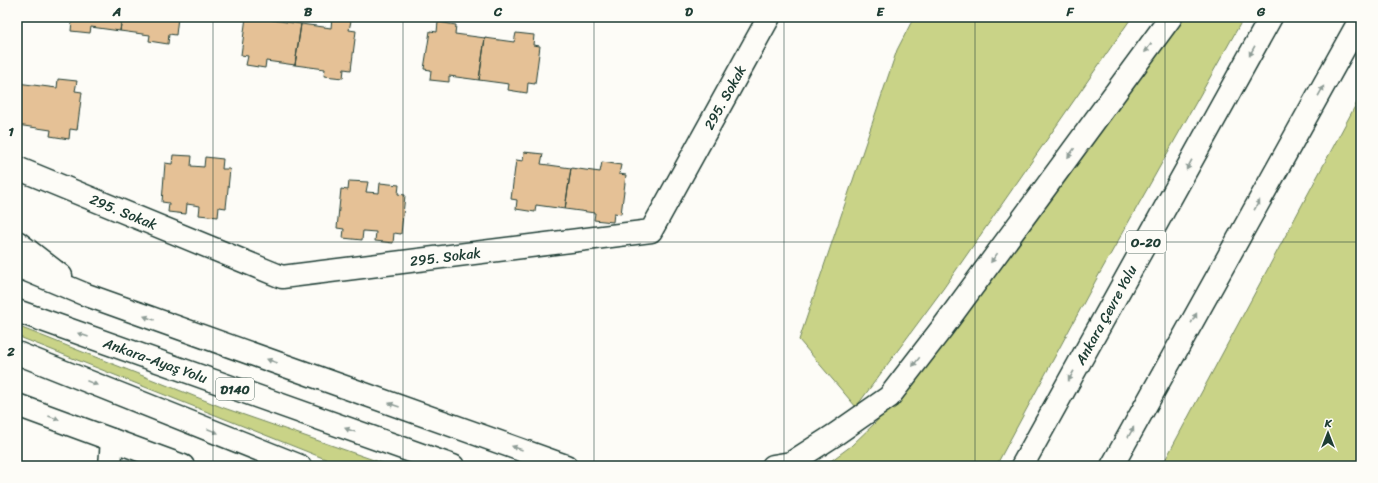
<svg xmlns="http://www.w3.org/2000/svg" width="1378" height="483" viewBox="0 0 1378 483" font-family="Sriracha,sans-serif">
<rect width="100%" height="100%" fill="#fdfcf7"/>
<filter id="ink" filterUnits="userSpaceOnUse"><feTurbulence type="fractalNoise" baseFrequency=".025" numOctaves="2"/><feDisplacementMap in="SourceGraphic" scale="8" xChannelSelector="R" yChannelSelector="G"/><feConvolveMatrix kernelMatrix="1 2 1 2 8 2 1 2 1" color-interpolation-filters="sRGB"/></filter>
<g filter="url(#ink)">
<!-- green -->
<path fill="#c9d387" stroke="#74885e" d="M914 17H1132L943 289 856 407 799 340 897 50Z
M1183 17H1244L1096 280 996 466H824L851 446 875 423 923 368Z
M1361 95V466H1162Z
M17 326 224 408 391 466H343L17 336Z"/>
<!-- building -->
<path fill="#e5c196" stroke="#1f3d34" d="M66 17H122L120 31 91 27 90 33 71 31 72 21 66 20Z
M122 17H178L176 35 169 34 168 44 149 41 150 35 120 31Z
M246 17H272V20L301 24 295 65 266 61 265 68 246 65 248 56 241 55Z
M332 18 351 21 349 30 356 31 351 70 344 69 343 78 324 76 325 69 295 65 301 24 331 28Z
M438 22 456 25 455 34 485 38 479 80 449 76V82L430 80 431 70 424 69 430 31 437 32Z
M516 33 534 35 533 45 540 46 535 84 528 83 527 93 508 90 509 84 479 80 485 38 514 42Z
M58 79 77 81 75 91 82 92 77 130 70 129 69 139 50 136 51 130 17 125V83L57 88Z
M524 152 543 154 541 164 571 168 565 209 536 205 535 212 516 209 517 200 511 199 516 160 523 161Z
M173 155 192 156 191 166 204 167 205 157 223 159 222 169H230L226 208 219 207 218 217 199 215 200 206 187 204 186 214 168 212 169 203 162 202 165 163 172 164Z
M602 162 621 165 619 174 626 175 621 214 614 213 613 222 594 220 595 213 565 209 571 168 600 172Z
M349 181 368 182 366 192 379 193 380 183 399 185 398 194 405 195 401 234 394 233 393 243 375 241 376 232 363 231 362 240 343 238 344 229 337 228 341 189 348 190Z"/>
<g fill="none" stroke-linecap="round" stroke-linejoin="round">
<!-- minor casing -->
<g stroke="#1f3d34" stroke-width="25">
<g id="minor">
<path id="s1" d="M17 168 282 277 651 231 769 17"/>
<path d="M110 466 112 440"/>
</g>
</g>
<!-- highway casing -->
<g stroke="#1f3d34" stroke-width="25">
<g id="highway">
<path d="M17 242 61 276"/>
<path d="M17 266 84 294 566 466"/>
<path id="s2" d="M17 311 453 466"/>
<path d="M17 353 300 466"/>
<path d="M17 405 183 466"/>
<path d="M773 466 791 463 836 434 889 397 943 327 1171 17"/>
<path id="s3" d="M1022 466 1271 17"/>
<path d="M1112 466 1361 18"/>
</g>
</g>
<!-- minor -->
<use href="#minor" stroke="#fdfcf7" stroke-width="22"/>
<!-- highway -->
<use href="#highway" stroke="#fdfcf7" stroke-width="22"/>
</g>
<!-- one-way arrows -->
<defs><path id="oneway-solid" d="M-6-.8H1V-3.2L6.5 0L1 3.2V.8H-6Z"/></defs>
<g fill="#8e9c96">
<use href="#oneway-solid" transform="translate(1148 48) rotate(126)"/>
<use href="#oneway-solid" transform="translate(1252 51) rotate(119)"/>
<use href="#oneway-solid" transform="translate(1321 91) rotate(-61)"/>
<use href="#oneway-solid" transform="translate(1071 153) rotate(126)"/>
<use href="#oneway-solid" transform="translate(1189 165) rotate(119)"/>
<use href="#oneway-solid" transform="translate(1257 205) rotate(-61)"/>
<use href="#oneway-solid" transform="translate(994 258) rotate(126)"/>
<use href="#oneway-solid" transform="translate(149 318) rotate(-160)"/>
<use href="#oneway-solid" transform="translate(1194 318) rotate(-61)"/>
<use href="#oneway-solid" transform="translate(83 335) rotate(-160)"/>
<use href="#oneway-solid" transform="translate(272 361) rotate(-160)"/>
<use href="#oneway-solid" transform="translate(916 362) rotate(128)"/>
<use href="#oneway-solid" transform="translate(1071 376) rotate(119)"/>
<use href="#oneway-solid" transform="translate(92 383) rotate(22)"/>
<use href="#oneway-solid" transform="translate(394 405) rotate(-160)"/>
<use href="#oneway-solid" transform="translate(54 418) rotate(20)"/>
<use href="#oneway-solid" transform="translate(350 430) rotate(-160)"/>
<use href="#oneway-solid" transform="translate(213 431) rotate(22)"/>
<use href="#oneway-solid" transform="translate(1131 432) rotate(-61)"/>
<use href="#oneway-solid" transform="translate(517 448) rotate(-160)"/>
</g>
</g>
<!-- grid -->
<path fill="none" stroke="#1f3d34" stroke-width="1" stroke-opacity="0.55" d="M213 17V466M403 17V466M594 17V466M784 17V466M975 17V466M1165 17V466M17 242H1361"/>
<g text-anchor="middle" stroke-width="4" stroke-linejoin="round" paint-order="stroke">
<!-- shield labels -->
<g fill="#fdfcf7" stroke="#62766e" stroke-width="1">
<rect x="1126" y="231" width="40" height="22" rx="3"/>
<rect x="216" y="378" width="38" height="22" rx="3"/>
</g>
<g font-size="13" font-weight="bold" fill="#1f3d34">
<text x="1146" y="247">O-20</text>
<text x="235" y="394">D140</text>
</g>
<!-- street labels -->
<g font-size="14" fill="#1f3d34" stroke="#fdfcf7">
<text dy="5" stroke="none"><textPath href="#s1" startOffset="811">295. Sokak</textPath></text>
<text dy="5" stroke="none"><textPath href="#s1" startOffset="115">295. Sokak</textPath></text>
<text dy="5" stroke="none"><textPath href="#s1" startOffset="451">295. Sokak</textPath></text>
<text dy="5" stroke="none"><textPath href="#s3" startOffset="173">Ankara Çevre Yolu</textPath></text>
<text dy="5" stroke="none"><textPath href="#s2" startOffset="147">Ankara-Ayaş Yolu</textPath></text>
</g>
</g>
<!-- margin -->
<rect width="1378" height="483" fill="none" stroke="#fdfcf7" stroke-width="44"/>
<!-- north arrow -->
<g transform="translate(1328 433)" stroke="#fdfcf7" stroke-width="3" paint-order="stroke">
<path d="M0-3L7 15L0 10L-7 15Z" fill="#1f3d34"/>
<text y="-6" font-size="11" font-weight="bold" text-anchor="middle" fill="#1f3d34">K</text>
</g>
<rect x="22" y="22" width="1334" height="439" fill="none" stroke="#1f3d34" stroke-width="1.5"/>
<g font-size="13" text-anchor="middle" font-weight="bold" fill="#1f3d34">
<text x="117" y="16">A</text>
<text x="308" y="16">B</text>
<text x="498" y="16">C</text>
<text x="689" y="16">D</text>
<text x="880" y="16">E</text>
<text x="1070" y="16">F</text>
<text x="1261" y="16">G</text>
<text x="11" y="136">1</text>
<text x="11" y="356">2</text>
</g>
</svg>
